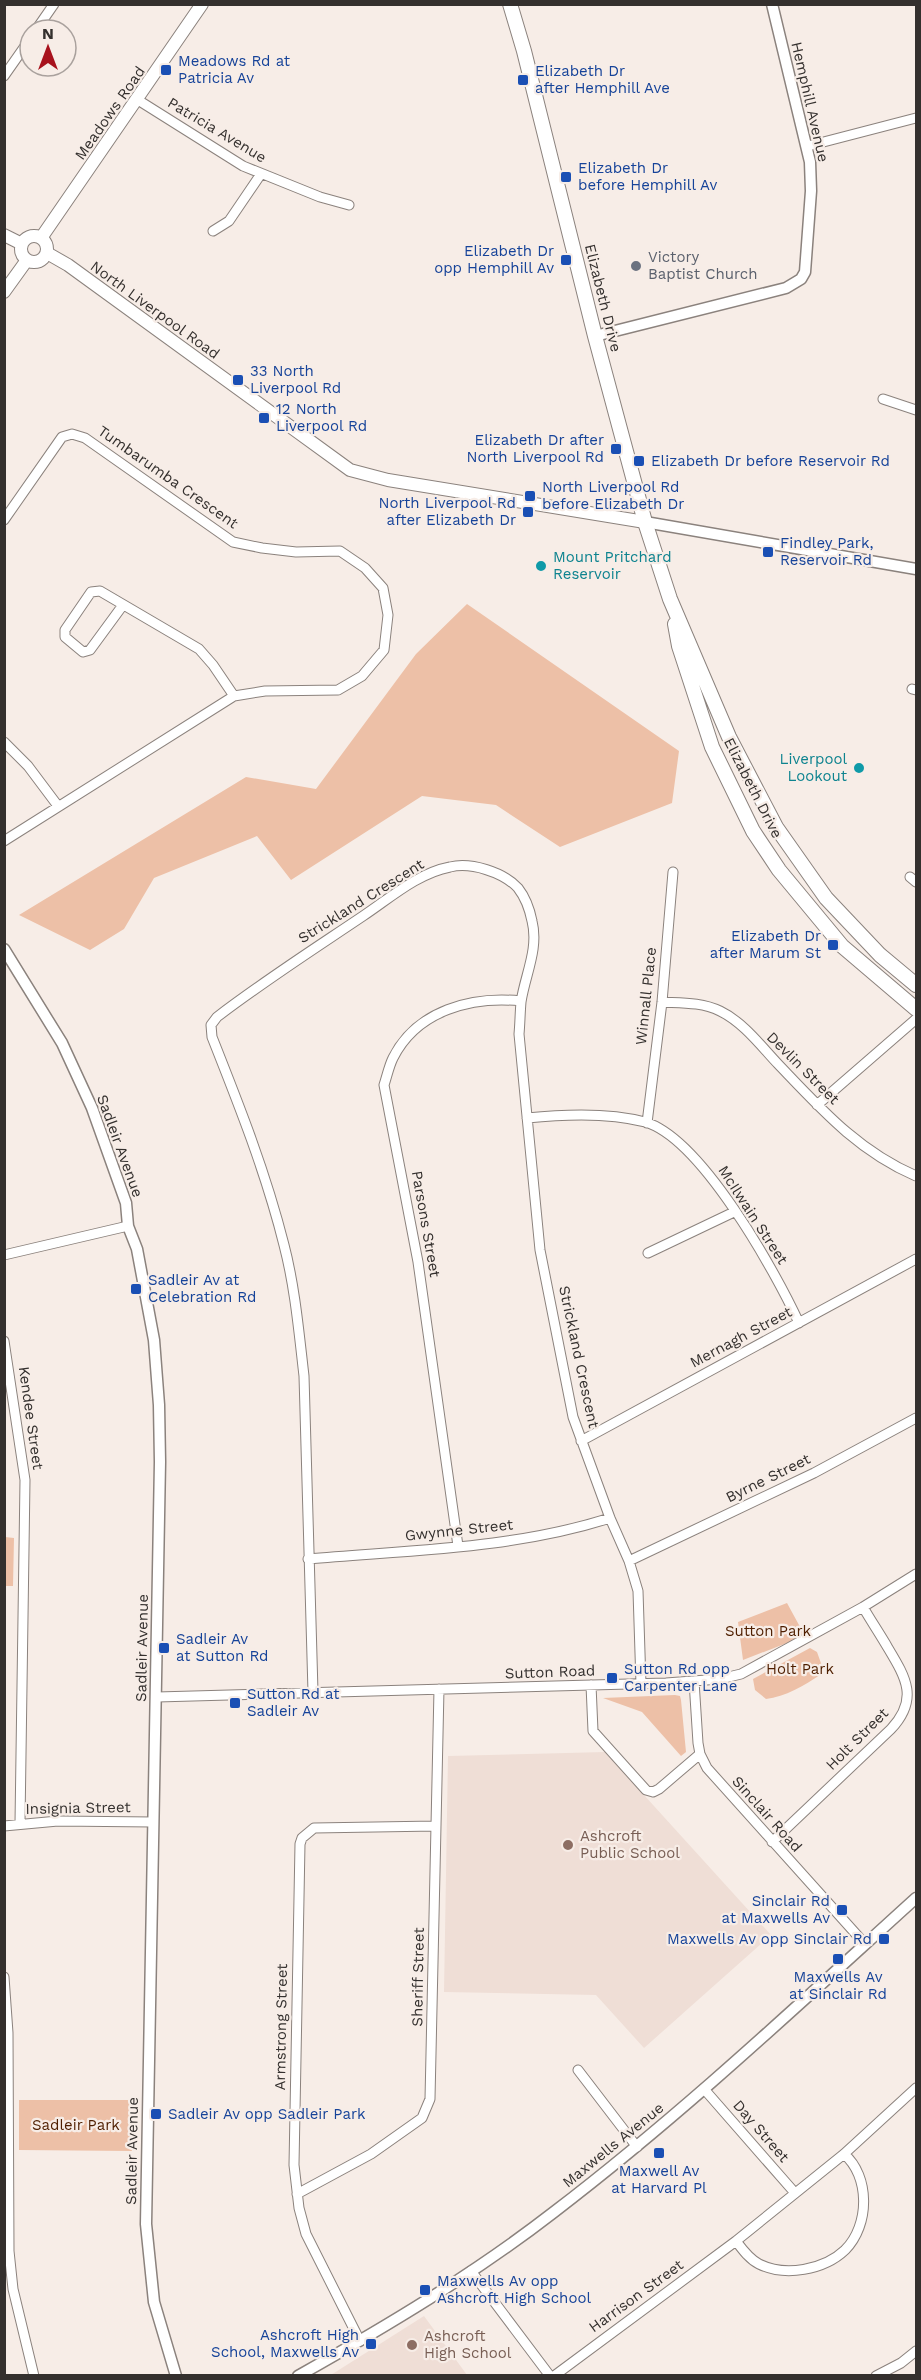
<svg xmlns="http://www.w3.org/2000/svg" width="921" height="2380" viewBox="0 0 921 2380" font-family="'Work Sans',sans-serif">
<rect width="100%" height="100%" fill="#f7ede7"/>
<!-- built -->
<path fill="#efded6" d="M605 1752 771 1935 644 2048 596 1995 444 1992 448 1756Z
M424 2316 467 2375H330L334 2373Z"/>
<!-- green -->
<path fill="#edc0a7" d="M467 604 679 751 672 803 560 847 496 805 422 796 291 880 257 836 154 878 124 929 90 950 19 915 246 777 316 789 416 654Z
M5 1537 14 1538 13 1586H5Z
M787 1603 805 1636 743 1660 738 1622Z
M810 1648 817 1652 822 1666 820 1675C805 1685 785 1697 766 1699L755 1690 753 1679Z
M675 1695 680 1696 681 1700 686 1752 681 1756 642 1712 603 1698Z
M19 2100H133L132 2151 19 2150Z"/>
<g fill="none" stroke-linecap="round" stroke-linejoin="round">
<!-- minor casing -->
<g stroke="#8b827d" stroke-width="11">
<path id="minor" d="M36 30 54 4
M4 76 30 39
M138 100 243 166 320 197 349 205
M808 146 916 118
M213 231 229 221 261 174
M883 399 916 410
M4 520 62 437 72 434 85 438 233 542 262 548 296 552 340 551 365 568 383 588 388 615 384 650 362 676 338 690 265 691 234 696 4 841
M123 605 90 650 83 652 65 637V630L91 592 100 591 199 649 213 665 234 696
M912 689 916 690
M4 742 28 766 58 806
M910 877 916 882
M662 1002C681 1003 702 1002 720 1011 743 1022 761 1046 778 1064 821 1109 858 1151 916 1176
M817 1105 916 1019
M527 1118C565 1114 608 1112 645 1122 701 1138 775 1271 799 1323
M647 1123 662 1002 673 872
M648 1253 734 1212
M4 1255 128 1226
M4 1341 25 1480 20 1823
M581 1441 916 1259
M458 1546 418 1262 384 1085C387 1076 389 1066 393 1058 417 1010 472 996 521 1001
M308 1559C409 1550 514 1549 610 1518
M629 1561 814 1473 916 1418
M694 1681 698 1743 700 1754 707 1768 865 1944
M591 1685 593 1731 646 1790 653 1792 659 1789 700 1754
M313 1692 304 1376C299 1333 295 1287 284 1245 266 1173 239 1105 212 1037L211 1025 217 1017C264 981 314 949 363 916 390 898 418 873 450 867 471 862 503 872 518 888 525 897 530 911 532 921 539 949 525 975 521 1002 520 1013 520 1024 519 1034L540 1250 573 1417 610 1518 629 1561 638 1591 641 1684
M157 1697 666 1683 720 1679 741 1674 863 1607 916 1574
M4 1826 58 1821 153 1822
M772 1842 891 1729C919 1699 906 1678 888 1648 880 1634 871 1621 863 1607
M4 1977 8 2033 9 2251 13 2289 34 2376
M578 2070 637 2147
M704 2089 795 2193
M297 2194 371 2154 422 2118 430 2099 439 1689
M736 2241C742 2249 749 2259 759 2264 785 2277 824 2270 845 2250 870 2225 870 2176 844 2154
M471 2271 550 2376
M360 2341 306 2234 299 2208 294 2165 300 1844 302 1838 314 1828 436 1826
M554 2376 736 2241 844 2154 916 2088
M876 2376 901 2363 916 2351"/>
</g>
<!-- tertiary casing -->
<g stroke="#8b827d" stroke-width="13">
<path id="tertiary" d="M595 336 786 288 801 279 805 272 811 191 810 162 772 4
M645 522 916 569
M4 949 62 1043 92 1108 126 1203 128 1226 137 1249 154 1340 159 1405 160 1462 146 2224 154 2302 176 2376
M298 2376C387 2326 474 2274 554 2212 681 2115 798 2005 916 1898"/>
</g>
<!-- secondary casing -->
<g stroke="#8b827d" stroke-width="14">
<path id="secondary" d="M4 235 22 244
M21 249a13 13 0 1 1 26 0a13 13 0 1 1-26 0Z
M41 238 202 4
M47 253 68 265 350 470 388 480 645 522
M4 292 27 260"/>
</g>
<!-- primary casing -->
<g stroke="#8b827d" stroke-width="16">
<path id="primary" d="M510 4 524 51 595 336 645 522 670 599 729 737 776 827 826 898 880 955 916 985
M675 624 679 646 712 747 753 831 779 870 842 946 916 1009"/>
</g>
<!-- minor -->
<use href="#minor" stroke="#fff" stroke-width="9"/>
<!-- tertiary -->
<use href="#tertiary" stroke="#fff" stroke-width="10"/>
<!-- secondary -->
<use href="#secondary" stroke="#fff" stroke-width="12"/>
<!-- primary -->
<use href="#primary" stroke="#fff" stroke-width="14"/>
</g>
<!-- markers -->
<g fill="#1a4fb4" stroke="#f7ede7" stroke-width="2">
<rect x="160" y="64" width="12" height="12" rx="3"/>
<rect x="517" y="74" width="12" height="12" rx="3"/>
<rect x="560" y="171" width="12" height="12" rx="3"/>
<rect x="560" y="254" width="12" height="12" rx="3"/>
<rect x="232" y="374" width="12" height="12" rx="3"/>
<rect x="258" y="412" width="12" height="12" rx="3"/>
<rect x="610" y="443" width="12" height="12" rx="3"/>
<rect x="633" y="455" width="12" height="12" rx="3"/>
<rect x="524" y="490" width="12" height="12" rx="3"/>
<rect x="522" y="506" width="12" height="12" rx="3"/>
<rect x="762" y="546" width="12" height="12" rx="3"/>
<rect x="827" y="939" width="12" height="12" rx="3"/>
<rect x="130" y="1283" width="12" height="12" rx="3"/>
<rect x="158" y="1642" width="12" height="12" rx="3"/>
<rect x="606" y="1672" width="12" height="12" rx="3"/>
<rect x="229" y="1697" width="12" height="12" rx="3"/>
<rect x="836" y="1904" width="12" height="12" rx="3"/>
<rect x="878" y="1933" width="12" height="12" rx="3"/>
<rect x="832" y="1953" width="12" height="12" rx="3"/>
<rect x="150" y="2108" width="12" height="12" rx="3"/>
<rect x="653" y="2147" width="12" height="12" rx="3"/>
<rect x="419" y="2284" width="12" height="12" rx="3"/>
<rect x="365" y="2338" width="12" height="12" rx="3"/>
</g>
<circle fill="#6b7280" stroke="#f7ede7" stroke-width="2" cx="636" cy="266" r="6"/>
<g fill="#0f9aa8" stroke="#f7ede7" stroke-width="2">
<circle cx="541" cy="566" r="6"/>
<circle cx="859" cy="768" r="6"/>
</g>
<g fill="#8d6e63" stroke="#f7ede7" stroke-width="2">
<circle cx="568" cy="1845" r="6"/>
<circle cx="412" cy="2345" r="6"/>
</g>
<g text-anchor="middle" stroke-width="4.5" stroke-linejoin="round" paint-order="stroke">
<!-- transit labels -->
<g font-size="15" fill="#164399" stroke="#f7ede7" text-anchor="start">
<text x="178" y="66">Meadows Rd at<tspan x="178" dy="17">Patricia Av</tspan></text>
<text x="535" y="76">Elizabeth Dr<tspan x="535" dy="17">after Hemphill Ave</tspan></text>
<text x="578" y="173">Elizabeth Dr<tspan x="578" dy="17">before Hemphill Av</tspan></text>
<text x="554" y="256" text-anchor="end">Elizabeth Dr<tspan x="554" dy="17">opp Hemphill Av</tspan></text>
<text x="250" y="376">33 North<tspan x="250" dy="17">Liverpool Rd</tspan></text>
<text x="276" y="414">12 North<tspan x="276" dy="17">Liverpool Rd</tspan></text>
<text x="604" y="445" text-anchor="end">Elizabeth Dr after<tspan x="604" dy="17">North Liverpool Rd</tspan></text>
<text x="651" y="466">Elizabeth Dr before Reservoir Rd</text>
<text x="542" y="492">North Liverpool Rd<tspan x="542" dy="17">before Elizabeth Dr</tspan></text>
<text x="516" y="508" text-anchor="end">North Liverpool Rd<tspan x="516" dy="17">after Elizabeth Dr</tspan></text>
<text x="780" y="548">Findley Park,<tspan x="780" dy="17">Reservoir Rd</tspan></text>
<text x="821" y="941" text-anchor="end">Elizabeth Dr<tspan x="821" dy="17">after Marum St</tspan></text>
<text x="148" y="1285">Sadleir Av at<tspan x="148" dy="17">Celebration Rd</tspan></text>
<text x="176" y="1644">Sadleir Av<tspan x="176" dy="17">at Sutton Rd</tspan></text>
<text x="624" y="1674">Sutton Rd opp<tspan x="624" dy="17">Carpenter Lane</tspan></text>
<text x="247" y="1699">Sutton Rd at<tspan x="247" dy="17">Sadleir Av</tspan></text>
<text x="830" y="1906" text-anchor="end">Sinclair Rd<tspan x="830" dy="17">at Maxwells Av</tspan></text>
<text x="872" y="1944" text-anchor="end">Maxwells Av opp Sinclair Rd</text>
<text x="838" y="1982" text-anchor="middle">Maxwells Av<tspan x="838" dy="17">at Sinclair Rd</tspan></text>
<text x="168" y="2119">Sadleir Av opp Sadleir Park</text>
<text x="659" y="2176" text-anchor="middle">Maxwell Av<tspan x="659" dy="17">at Harvard Pl</tspan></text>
<text x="437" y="2286">Maxwells Av opp<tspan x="437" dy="17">Ashcroft High School</tspan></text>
<text x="359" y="2340" text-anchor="end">Ashcroft High<tspan x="359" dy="17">School, Maxwells Av</tspan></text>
</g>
<!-- street labels -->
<g font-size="15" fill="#34302e" stroke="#f7ede7">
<text transform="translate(810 102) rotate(77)" y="5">Hemphill Avenue</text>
<text transform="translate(110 113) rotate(-55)" y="5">Meadows Road</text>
<text transform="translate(217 130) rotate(31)" y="5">Patricia Avenue</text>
<text transform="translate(603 298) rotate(76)" y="5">Elizabeth Drive</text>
<text transform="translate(155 310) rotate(36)" y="5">North Liverpool Road</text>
<text transform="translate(168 477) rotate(35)" y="5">Tumbarumba Crescent</text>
<text transform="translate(753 788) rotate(63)" y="5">Elizabeth Drive</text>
<text transform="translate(361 901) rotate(-32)" y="5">Strickland Crescent</text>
<text transform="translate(646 996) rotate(-84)" y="5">Winnall Place</text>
<text transform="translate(803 1068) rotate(45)" y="5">Devlin Street</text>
<text transform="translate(120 1146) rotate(70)" y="5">Sadleir Avenue</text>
<text transform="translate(753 1215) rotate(57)" y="5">McIlwain Street</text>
<text transform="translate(426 1224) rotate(80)" y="5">Parsons Street</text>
<text transform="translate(741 1337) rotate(-28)" y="5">Mernagh Street</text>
<text transform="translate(579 1357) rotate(78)" y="5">Strickland Crescent</text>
<text transform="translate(31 1418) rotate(82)" y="5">Kendee Street</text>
<text transform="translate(768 1478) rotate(-26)" y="5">Byrne Street</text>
<text transform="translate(459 1530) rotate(-6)" y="5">Gwynne Street</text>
<text transform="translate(142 1648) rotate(-89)" y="5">Sadleir Avenue</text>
<text transform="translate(550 1672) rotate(-2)" y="5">Sutton Road</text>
<text transform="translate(857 1739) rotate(-45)" y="5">Holt Street</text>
<text transform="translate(78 1808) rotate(-1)" y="5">Insignia Street</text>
<text transform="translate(767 1814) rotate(48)" y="5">Sinclair Road</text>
<text transform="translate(418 1977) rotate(-89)" y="5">Sheriff Street</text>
<text transform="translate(281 2027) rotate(-89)" y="5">Armstrong Street</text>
<text transform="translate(761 2131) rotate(49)" y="5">Day Street</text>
<text transform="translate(613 2145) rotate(-39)" y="5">Maxwells Avenue</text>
<text transform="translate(132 2151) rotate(-89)" y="5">Sadleir Avenue</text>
<text transform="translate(636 2296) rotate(-36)" y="5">Harrison Street</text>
</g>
<!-- worship labels -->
<g font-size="15" fill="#5b616d" stroke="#f7ede7" text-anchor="start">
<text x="648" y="262">Victory<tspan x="648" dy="17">Baptist Church</tspan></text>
</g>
<!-- culture labels -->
<g font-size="15" fill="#0d838f" stroke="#f7ede7" text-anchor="start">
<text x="553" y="562">Mount Pritchard<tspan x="553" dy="17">Reservoir</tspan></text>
<text x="847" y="764" text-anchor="end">Liverpool<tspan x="847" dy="17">Lookout</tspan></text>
</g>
<!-- park labels -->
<g font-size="15" fill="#4f1f00" stroke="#f7ede7">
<text x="768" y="1636">Sutton Park</text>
<text x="800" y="1674">Holt Park</text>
<text x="76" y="2130">Sadleir Park</text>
</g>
<!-- education labels -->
<g font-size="15" fill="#785e54" stroke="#f7ede7" text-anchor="start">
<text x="580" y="1841">Ashcroft<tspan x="580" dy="17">Public School</tspan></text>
<text x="424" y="2341">Ashcroft<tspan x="424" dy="17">High School</tspan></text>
</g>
</g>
<!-- border -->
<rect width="921" height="2380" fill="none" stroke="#34302e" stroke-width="12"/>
<!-- north arrow -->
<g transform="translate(48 48)"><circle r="28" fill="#f7ede7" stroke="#a9a19d" stroke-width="1.5"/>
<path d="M0-4.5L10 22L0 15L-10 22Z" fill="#a8121d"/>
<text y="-9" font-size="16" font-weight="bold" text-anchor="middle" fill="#34302e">N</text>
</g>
</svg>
